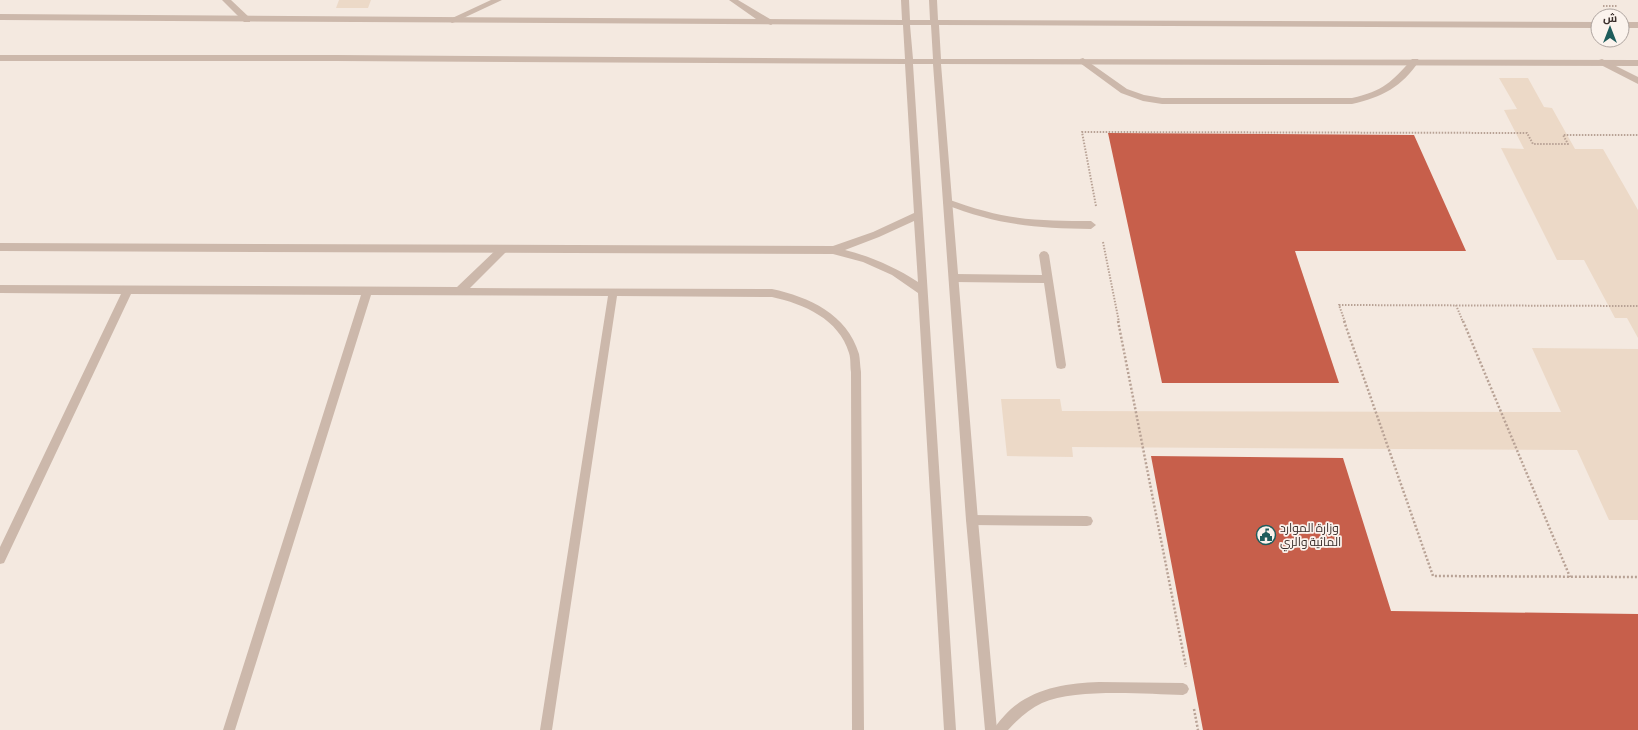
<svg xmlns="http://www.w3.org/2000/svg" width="1638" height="730" viewBox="0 0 1638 730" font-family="'Alegreya Sans',Cairo,sans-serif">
<rect width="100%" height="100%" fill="#f4e9e0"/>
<!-- plaza -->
<path fill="#ecd9c7" d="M339 0H371L368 8H336Z
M1499 78H1528L1544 107 1552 108 1575 149H1603L1638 210V338L1627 318H1615L1584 260H1557L1501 148 1524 149 1504 110 1517 109Z
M1532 348 1638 349V520H1609L1577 450 1072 447 1073 457 1007 456 1001 399H1060L1062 411 1561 412Z"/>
<!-- building -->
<path fill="#c75f4b" d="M1108 133 1414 135 1466 251H1295L1339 383H1162Z
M1151 456 1343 458 1391 611 1638 614V730H1203Z"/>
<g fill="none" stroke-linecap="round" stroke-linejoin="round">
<!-- path-far1 -->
<path stroke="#b8a295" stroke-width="2" stroke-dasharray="1.5 1.5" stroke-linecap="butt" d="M1603 6H1618
M1096 206 1082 132 1527 133 1533 144H1568L1563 135H1638
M1103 242 1119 322
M1456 305 1463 322
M1345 322 1339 305 1638 306"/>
<!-- path -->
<path stroke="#b8a295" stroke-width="2.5" stroke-dasharray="2 2" stroke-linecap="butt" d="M1118 321 1186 667
M1344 321 1433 576 1638 577
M1463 321 1570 577
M1194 709 1198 730"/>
<!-- lane -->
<path fill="#ccb8ab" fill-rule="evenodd" d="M222 0H231L250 18V22H244Z
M491 0H502L455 22 452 23 448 20Z
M729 0H738L775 22 771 25 756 19Z
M1083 58 1127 89 1144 95 1162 98H1352C1383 91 1392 82 1412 59H1418L1419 61C1402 87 1382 97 1352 104H1162L1143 101 1121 93 1080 63V59Z
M1602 59 1638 77V84L1599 64V60Z
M947 199C960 203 972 208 985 211 1019 221 1055 221 1091 221L1096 225 1091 229C1035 228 997 225 944 204L943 202 944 200Z
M503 245 508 249 506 252 470 288 772 289C809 297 847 314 859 354 860 359 860 366 861 372L864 730H852L851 372C850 366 851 359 849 353 839 319 804 304 772 297L617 296 552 730H540L608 296 371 295 235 730H223L361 295 131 294 4 563 0 564V547L121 294 0 293V285L457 287 500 246Z
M1044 251 1047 252 1049 255 1066 365 1065 368 1061 369 1057 368 1056 365 1044 283 954 282 951 281 949 278 951 275 954 274 1042 275 1039 255 1041 252Z
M972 515 1087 516 1091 517 1093 521 1091 525 1087 526 972 525 968 524 966 520 968 516Z
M1099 682 1183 683 1187 685 1189 689 1187 693 1183 695C1145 694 1076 688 1042 703 1029 709 1018 719 1008 730H994C996 724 1001 720 1005 715 1029 689 1065 683 1099 682Z"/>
<!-- street -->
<path fill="#ccb8ab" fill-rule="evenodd" d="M901 0H909L910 20H930L929 0H937L938 20 1598 22V28L939 25 941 59 1638 60V66L941 64 978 520 997 730H985L966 520 933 64H913L956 730H944L918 293 892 275 863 262 833 254 0 251V243L833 246 873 232 914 213 905 64 337 61H0V55H337L905 59 903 25 0 20V14L902 20ZM910 25H931L933 59H913ZM914 221 918 282C895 267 872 257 845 250L879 237Z
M1622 22H1638V28H1622Z"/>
</g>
<!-- icons -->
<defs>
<g id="civic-ring" transform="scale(1)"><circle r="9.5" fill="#fbf3ed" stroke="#1f5d5c" stroke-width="1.5"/><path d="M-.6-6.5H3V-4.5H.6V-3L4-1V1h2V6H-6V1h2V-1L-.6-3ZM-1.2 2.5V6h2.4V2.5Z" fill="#1f5d5c"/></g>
</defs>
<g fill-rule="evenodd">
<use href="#civic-ring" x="1266" y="535"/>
</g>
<g text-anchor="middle" stroke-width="3.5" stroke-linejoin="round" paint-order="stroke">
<!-- poi labels -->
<g font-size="12" fill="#3a2e2b" stroke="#fbf3ed" text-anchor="start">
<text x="1280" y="532">وزارة الموارد<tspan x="1280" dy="14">المائية والري</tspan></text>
</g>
</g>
<!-- north arrow -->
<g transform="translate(1610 28)"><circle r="19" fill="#fbf3ed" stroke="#aea49f"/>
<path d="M0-3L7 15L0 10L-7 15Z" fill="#1f5d5c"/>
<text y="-6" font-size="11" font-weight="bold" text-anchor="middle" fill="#3a2e2b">ش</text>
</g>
</svg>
